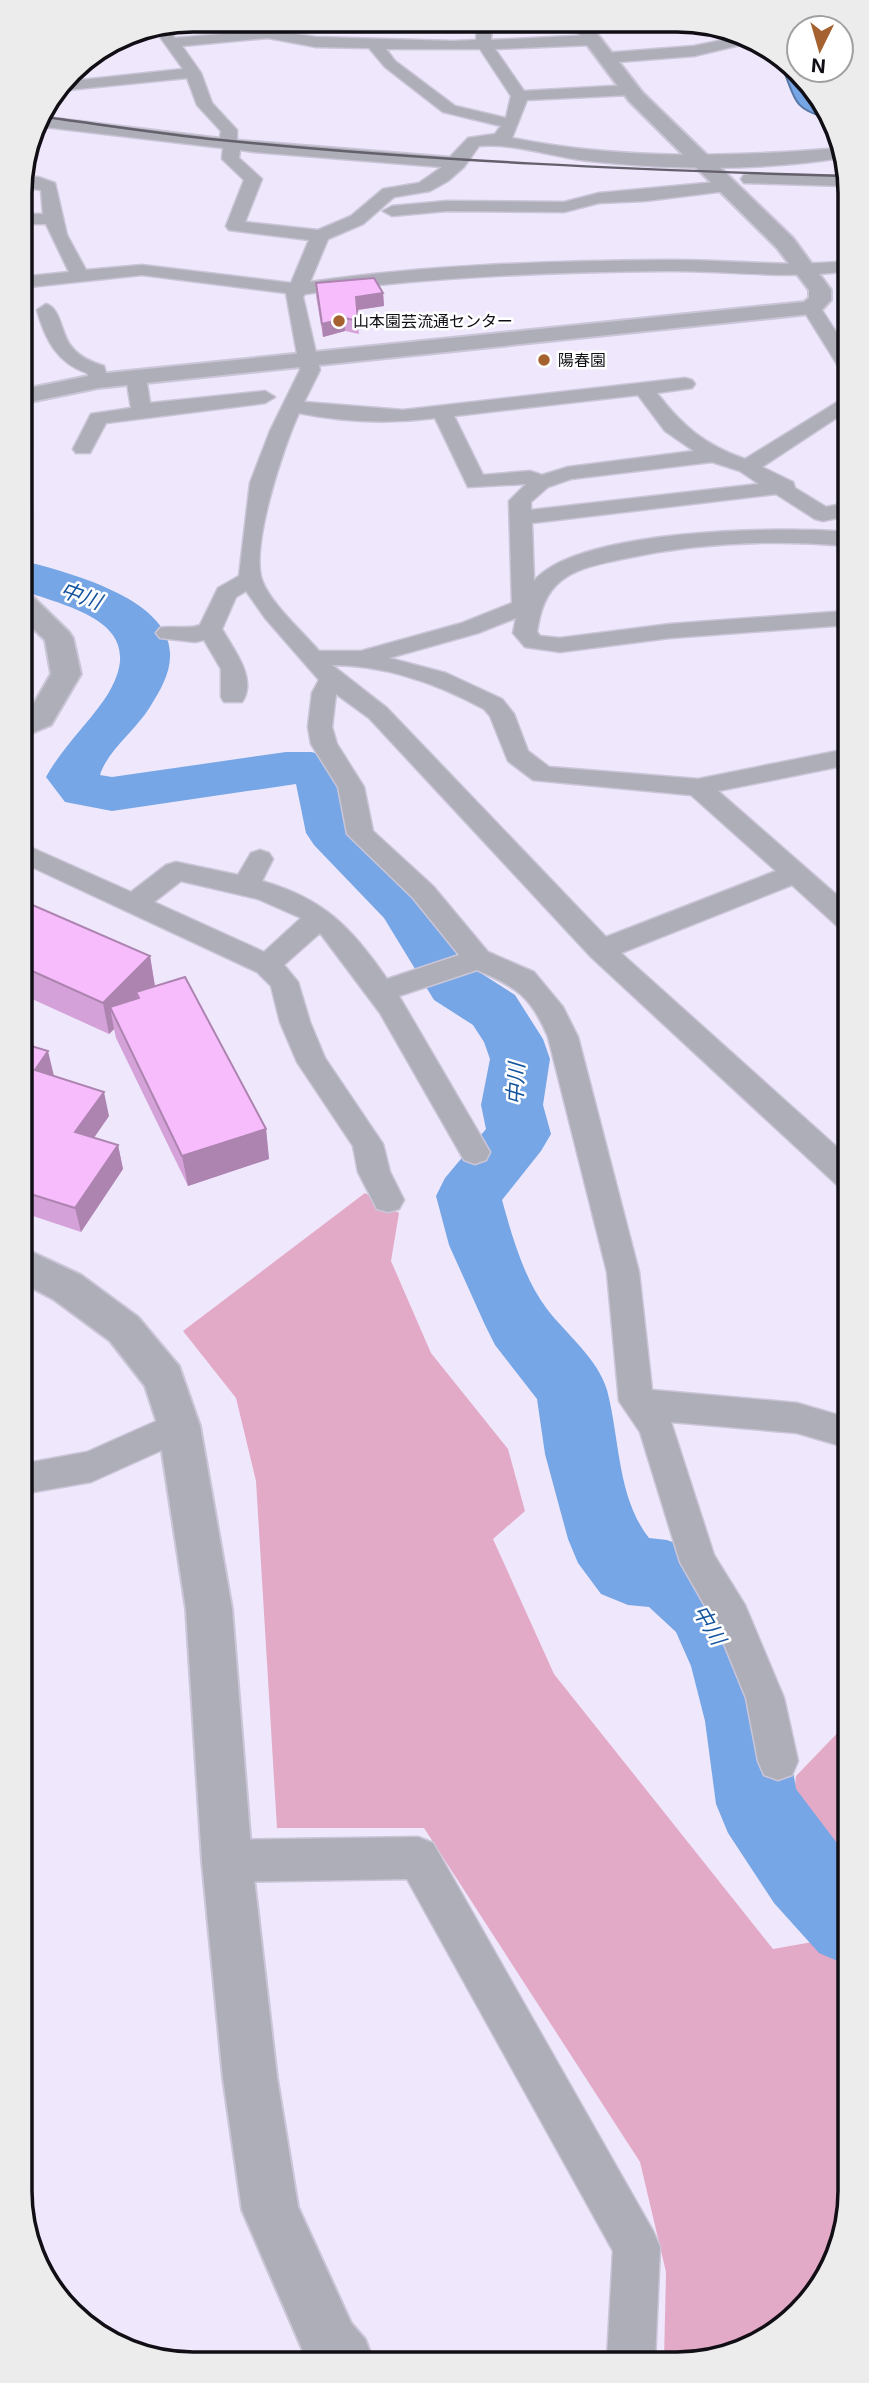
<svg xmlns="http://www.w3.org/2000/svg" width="869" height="2383" viewBox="0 0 869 2383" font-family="Inter,'Noto Sans JP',sans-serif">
<rect width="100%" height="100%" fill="#efe8fd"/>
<!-- green -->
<path fill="#e3aac7" d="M365 1193 399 1213 391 1261 431 1353 508 1449 525 1511 493 1539 554 1674 773 1949 829 1939 849 1967V2201L837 2256 807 2304 763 2340 711 2360H664L666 2272 640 2162 424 1828H277L256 1481 236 1398 183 1331Z
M849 1721V1883L791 1820 796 1776Z"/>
<!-- water -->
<path fill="#76a6e6" stroke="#5878a7" stroke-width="2" d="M791 66 799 70 824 117C795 109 795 100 785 74Z"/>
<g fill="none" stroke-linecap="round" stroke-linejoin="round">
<!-- river -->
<path fill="#76a6e6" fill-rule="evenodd" d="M20 560C63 571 169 597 170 653 171 673 160 691 150 707 136 730 107 751 100 775L112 777 286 752H311L329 756 340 765 347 777 359 827 424 892 476 970 515 995 543 1039 550 1059 543 1105 551 1134 541 1151 502 1200C512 1236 524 1279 547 1309 566 1334 598 1359 607 1390 620 1439 617 1497 649 1538L667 1540 694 1550 730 1582 758 1637 769 1663 785 1721 796 1789 849 1859V1966L819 1953 774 1903 728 1833 716 1804 705 1721 691 1666 676 1632 649 1607 628 1605 601 1594 578 1563 568 1539 545 1454 537 1399 495 1345 485 1325 449 1245 436 1196 445 1178 486 1129 481 1105 490 1059 484 1042 473 1025 434 1000 384 918 314 845 306 833 296 784 112 811 65 802 46 777C62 748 85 727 104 700 154 625 77 609 20 590Z"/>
<!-- minor casing -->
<g stroke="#cbc5d8" stroke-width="3">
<path id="minor" d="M478 21H492L491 40 592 35 600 40 592 45 495 49 524 91 630 85 638 90 630 95 527 100 512 138C621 160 730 157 841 148L846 157C766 171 670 170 589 161 553 157 515 143 479 146L464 167 448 181 430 191 394 197 363 224 328 239 310 282C427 265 547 261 665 260 726 259 785 268 846 261L847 271C786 280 727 270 666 271 546 272 423 277 305 294L303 297 320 370 304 402 403 410 685 378 692 380 695 384 692 388 657 393C682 426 705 445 745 459L847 396V411L762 467 793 482 795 488 826 507 847 503V516L823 521 815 519 776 494 532 523 534 581C578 529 780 526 847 532V546C771 539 697 543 622 559 601 564 579 567 562 580 545 593 540 612 537 632L540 636 560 638 670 624 847 611V625L670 638 560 652 525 647 513 633 516 618 478 633 389 658 446 673 502 699 514 714 528 751 549 767 698 779 847 749V765L718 791 847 904V928L837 926 792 885 621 953 848 1157V1188L837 1185 591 957 369 718 336 694 332 727 337 744 364 787 373 831 433 886 488 952 534 972 563 1007 578 1037 639 1272 652 1390 797 1403 848 1418V1448L797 1433 671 1422 714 1555 745 1605 784 1698 798 1761 792 1775 778 1780 764 1775 758 1761 746 1698 717 1627 680 1562 640 1432 619 1401 607 1272 548 1037C531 996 516 987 477 970L399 996 490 1152 486 1160 475 1164 464 1160 380 1013 320 933 284 965 298 982 310 1022 325 1058 383 1144 390 1172 404 1200 399 1209 388 1212 377 1209 358 1172 353 1146 297 1062 280 1022 271 986 257 972 21 862V843L131 892 166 865 176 862 238 875 251 853 260 850 269 853 273 859 262 881C324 899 351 927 387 979L459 955 413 898 347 834 338 787 311 744 308 727 312 693 319 680 265 618 246 591 236 597 222 629C233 649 258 679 242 702H224L221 697V669L204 640 195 642 160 638 156 633 160 628C173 625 187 630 200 625L218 588 239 576 250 483 270 431 300 370 286 293 142 275 20 288V277L69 272 46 224H20V214H43L41 190 20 187 21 177H38L55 183 67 235 86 270 142 265 291 283 309 240 229 230 226 226 244 180 222 159 223 148 36 126 37 116 220 138 221 131 197 105 187 78 57 91 63 82 183 69 155 30 162 26 167 27 175 38 268 30 316 37 453 41 476 40ZM268 38 316 47 369 48 385 67 443 112 501 126 495 134 468 138 450 157 237 140V130L212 103 201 73 182 46ZM386 49H480L511 96 506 118 455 106 395 61ZM240 150 254 152 442 167 419 183 383 189 351 216 318 230 245 222 262 179 239 158ZM638 395 665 431 694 451 568 467 542 475 530 471 483 475 454 416ZM299 413C343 422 390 424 435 418L468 487 526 484 509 501 512 603 462 623 361 651H319C303 632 270 603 262 580 250 547 284 445 299 413ZM712 462 740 471 759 484 531 510V502L548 487 571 479ZM332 665C385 665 438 684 484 709L490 716 508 761 533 780 691 795 776 871 606 937 387 708ZM181 881 258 899 301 918 264 952 154 902Z
M737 37 749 43 694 56 605 63 597 58 605 53 694 46Z
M750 174 846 176V186L744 183 741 179 744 175Z
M728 181 734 182 737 186 734 190 645 201 599 203 564 212 447 211 392 216 383 211 392 206 447 201 564 202 599 193Z
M811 302 818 304 847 349V371L840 369 802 308Z
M46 304C61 308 61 334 71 346 79 357 91 362 104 366L108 381 105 385H91L87 373C57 363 45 339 37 310Z
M136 371 146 377 150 403 265 391 275 397 265 403 106 423 90 453H76L73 449 91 414 131 408 126 377Z
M179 1411 191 1415 196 1426 191 1437 91 1482 22 1494V1464L87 1452Z
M418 1837 433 1843 653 2231 660 2247 655 2360H607L613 2251 407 1879 227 1882 212 1876 206 1861 212 1846 227 1840Z"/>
</g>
<!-- tertiary casing -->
<g stroke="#cbc5d8" stroke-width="4">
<path id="tertiary" d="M570 22H588L643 93 793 238 831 290V300L819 313 98 388 20 404V390L98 374 804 302 809 298V290L777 248 629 101Z
M20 592 30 594 69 632 73 638 81 674 51 725 20 738V716L29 712 51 674 45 640 20 616Z
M21 1247 81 1275 138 1317 179 1366 200 1426 232 1609 252 1861 277 2078 298 2207 351 2323 365 2339 373 2360H307L242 2210 223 2078 202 1861 186 1609 158 1426 145 1386 110 1341 53 1299 21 1282Z"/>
</g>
<!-- minor -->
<use href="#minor" fill="#adaeb7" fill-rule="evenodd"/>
<!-- tertiary -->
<use href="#tertiary" fill="#adaeb7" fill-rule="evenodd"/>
<!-- rail -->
<path stroke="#64606c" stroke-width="2.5" d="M37 116C98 124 160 134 221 140 429 161 637 170 846 176"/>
</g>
<!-- wall -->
<path fill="#d4a2d9" d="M316 283 383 293 384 306 357 310 359 334 345 331 323 337 316 296Z
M21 900 150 956 155 986 266 1129 269 1159 188 1186 116 1038 114 1029 109 1034 21 994Z
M21 1043 54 1076 109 1116 94 1138 118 1145 123 1169 81 1232 21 1212Z"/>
<!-- shaded-wall -->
<path fill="#ad84b0" d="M699 23H711L713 24 699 26Z
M383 293 384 306 357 310 356 297Z
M345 318V331L323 337 322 324Z
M150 956 155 987 139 998 136 992 138 1004 110 1007 114 1029 109 1034 103 1003Z
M48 1051 54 1076 35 1070Z
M104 1092 109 1116 81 1156 75 1132Z
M266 1129 269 1159 188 1186 182 1156Z
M118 1145 123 1169 81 1232 75 1208Z"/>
<!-- building -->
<path fill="#f7bcfc" stroke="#ad84b0" stroke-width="2" d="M374 278 383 293 356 297 358 321 345 318 322 324 316 283Z
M21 900 150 956 103 1003 21 966Z
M185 977 266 1129 182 1156 110 1007 139 998 136 992Z
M21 1043 48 1051 35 1070 104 1092 75 1132 118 1145 75 1208 21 1191Z"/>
<!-- markers -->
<g fill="#a56230" stroke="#fff" stroke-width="2.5">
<circle cx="339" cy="321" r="7"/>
<circle cx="544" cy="360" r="7"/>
</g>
<g text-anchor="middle" stroke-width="5" stroke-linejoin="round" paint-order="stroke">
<!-- far-poi labels -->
<g font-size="16" fill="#110e15" stroke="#fff" text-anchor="start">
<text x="353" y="327">山本園芸流通センター</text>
<text x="558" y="366">陽春園</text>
</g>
<!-- water labels -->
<g font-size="21" font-style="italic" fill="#14549f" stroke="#fff">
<text transform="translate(81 596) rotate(20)" y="7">中川</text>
<text transform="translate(516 1084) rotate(-87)" y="7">中川</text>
<text transform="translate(709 1625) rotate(59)" y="7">中川</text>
</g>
</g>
<!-- crop -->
<path d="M0 0H869V2383H0ZM193 32H677A161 161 0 0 1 838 193V2191A161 161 0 0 1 677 2352H193A161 161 0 0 1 32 2191V193A161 161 0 0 1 193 32Z" fill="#ececec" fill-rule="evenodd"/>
<path fill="none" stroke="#110e15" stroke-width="3.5" d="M193 32H677A161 161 0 0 1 838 193V2191A161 161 0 0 1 677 2352H193A161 161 0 0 1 32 2191V193A161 161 0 0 1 193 32Z"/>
<!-- north arrow -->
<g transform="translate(820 49) rotate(185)"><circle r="33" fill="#ffffff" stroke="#a09fa1" stroke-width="2"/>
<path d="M0-5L12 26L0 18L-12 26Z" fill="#a56230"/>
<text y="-10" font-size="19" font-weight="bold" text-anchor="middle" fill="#110e15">N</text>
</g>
</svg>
